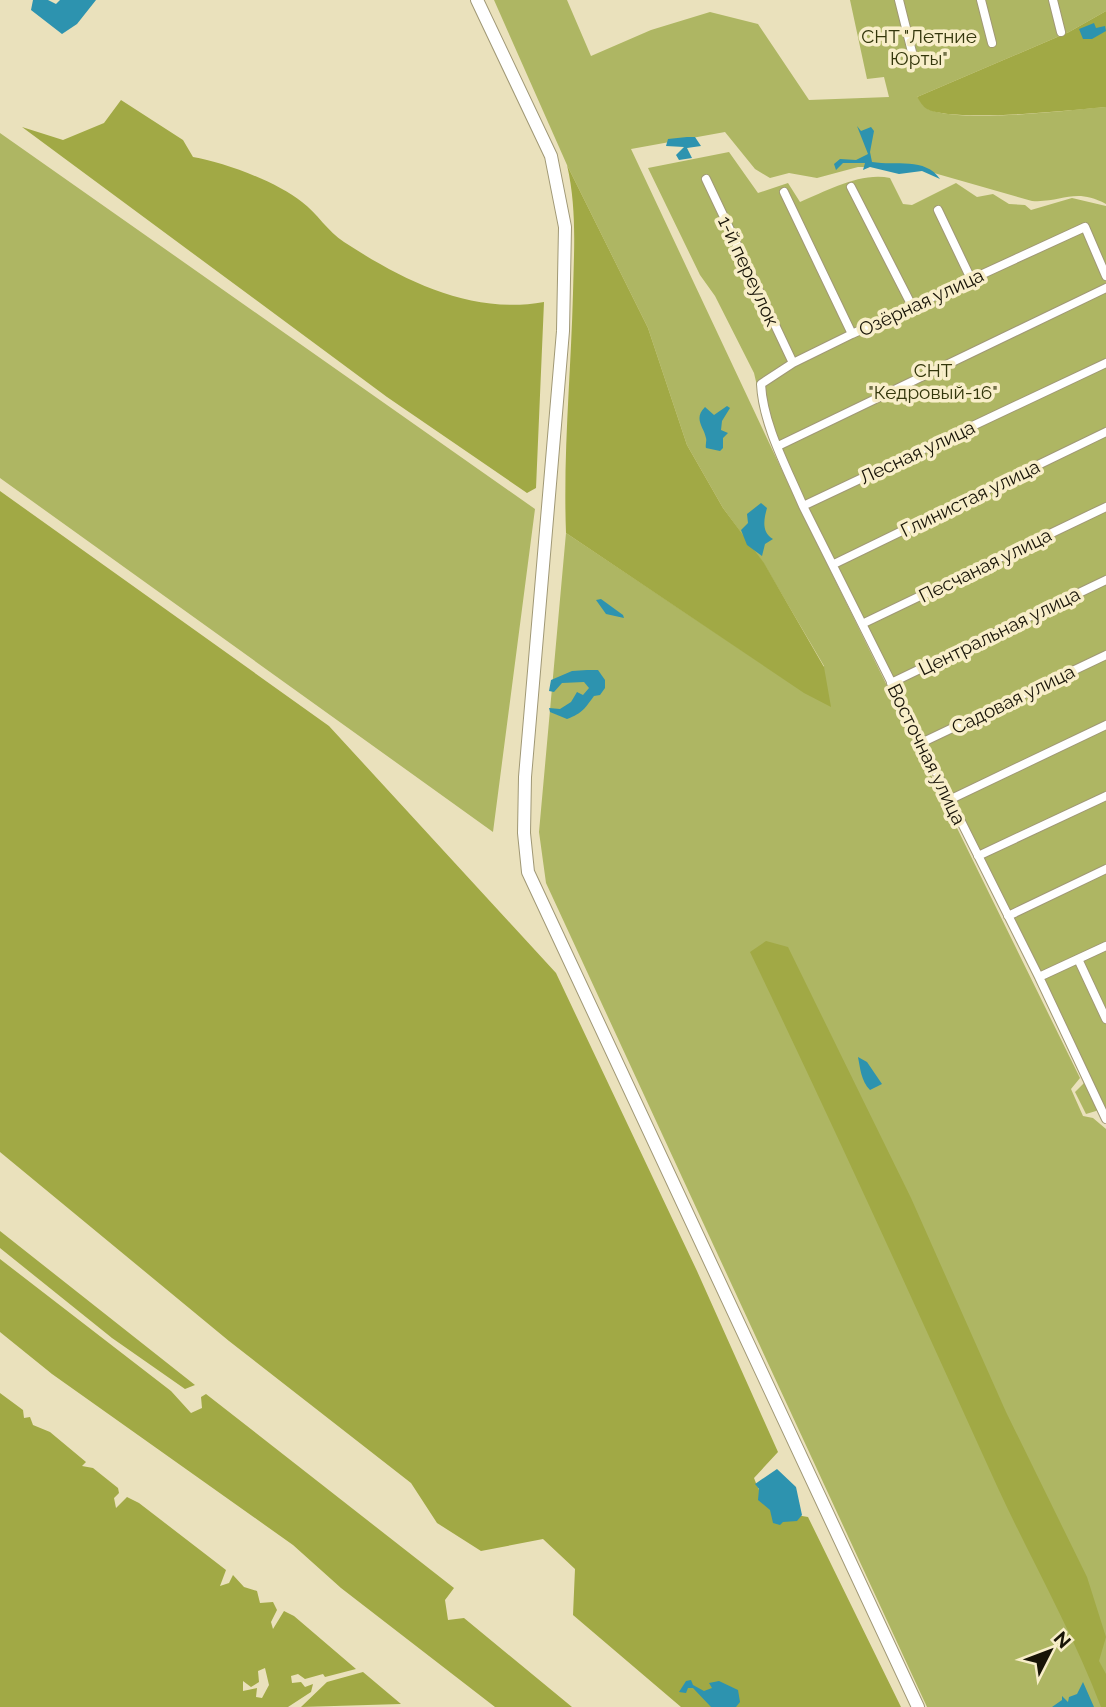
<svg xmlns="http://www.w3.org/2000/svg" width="1106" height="1707" viewBox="0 0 1106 1707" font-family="Raleway,sans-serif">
<rect width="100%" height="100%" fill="#eae1bc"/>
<!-- green -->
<path fill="#aeb663" d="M494 0H567L591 56 651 30 710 12 758 24 809 100 889 97 884 77 867 79 850 0H1106V11L1069 32 917 97C921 101 924 107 928 109 962 124 1067 110 1106 107V204C1074 187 1063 203 1032 201L913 167H858L817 178 789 173 770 178 755 169 725 132 631 149 804 517 1080 1078 1071 1089 1083 1116 1093 1118 1106 1129V1707H927L546 883 539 832 566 533 804 692 824 666 764 564 723 508 687 445 648 328 567 165Z
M0 133 535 509 493 832 0 478Z
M729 152 758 193 788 183 800 202C827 191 860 172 890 178L903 204 912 205 956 183 977 197 993 194 1009 204 1025 205 1031 210 1072 198 1106 206V1108L1086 1114 1075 1092 1084 1083 1007 920 769 437 754 373 715 296 700 275 648 168Z"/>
<!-- forest -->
<path fill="#a1a945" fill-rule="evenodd" d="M1106 11V107C1071 110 955 123 927 109 923 107 919 100 917 97L1069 32Z
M121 100 183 140 193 157C224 162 277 182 302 202 317 213 328 232 344 242 404 281 471 315 544 302L536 488 527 493 387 397 22 127 63 140 104 123Z
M567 165 648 328 687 445 723 508 764 563 824 667 831 707 804 693 566 533C563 453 571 373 573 293 574 250 577 208 567 165Z
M0 491 329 726 556 973 697 1271 778 1452 754 1478C765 1508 777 1512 808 1517L901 1707H681L573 1615 575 1569 543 1539 481 1551 437 1523 411 1483 229 1341 0 1152Z
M766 941 788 947 911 1198 1006 1412 1087 1577 1106 1637 1099 1661 1106 1674V1707H1101C1072 1631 1031 1560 997 1486 916 1307 835 1129 750 952Z
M0 1231 195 1385 185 1389 112 1338 0 1248Z
M0 1259 171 1391 191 1413 202 1408 201 1397 206 1394 454 1588 445 1600 448 1620 464 1618 572 1707H495L341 1588 293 1545 52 1374 0 1332Z
M0 1393 23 1410 24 1418 30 1417 33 1425 50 1432 86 1462 82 1466 93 1468 118 1488 119 1493 114 1498 116 1508 127 1497 139 1503 226 1570 220 1586 229 1583 233 1575 244 1587 257 1591 260 1603 273 1602 277 1610 271 1622 273 1629 284 1611 294 1616 356 1669 325 1677 323 1674 305 1679 298 1674 291 1676 292 1683 301 1682 305 1687 313 1684 311 1692 288 1707H0ZM265 1668 269 1685 262 1698 256 1697 257 1688 243 1691V1681L251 1687 259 1682 258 1671Z
M363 1672 401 1704 301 1707 327 1682Z"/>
<!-- water -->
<path fill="#2d93af" d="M33 0H48L56 4 60 0H96L77 24 62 34 31 10Z
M1094 23 1096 28 1105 26 1106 31 1092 39H1083L1079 29Z
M857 126 861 131 871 127 874 131 870 152 872 162C896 166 925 157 940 179L922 171 899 174 870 167 863 170 865 163H843L836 170 834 164 840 159 856 160 868 154Z
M687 137H695L701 146 687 148 692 158 679 160 676 155 684 147 666 146 668 139Z
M727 406 730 408 722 421 721 430 728 433 723 438V448L720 451 706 448C705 445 707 441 706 438 704 427 693 419 705 407L714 415Z
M761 503 767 508C764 519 761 532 773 539L765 544 762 556 747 545 741 530 748 523 747 514Z
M601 599 623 615 624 618 606 614 596 600Z
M587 670H598L605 680V688L600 695 594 696C585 708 583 713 567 719L550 712 549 708 560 709 571 702 577 692 583 695 589 688 584 682 562 683 554 692 549 691 551 680 572 671Z
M858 1057 867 1062 882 1084 870 1090C861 1081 860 1067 858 1057Z
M777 1469 796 1487 802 1515 797 1521 783 1522 780 1525 773 1523 770 1510 758 1500 759 1489 755 1484Z
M691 1680 693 1685 704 1691 712 1688 709 1683 719 1681 738 1690 740 1702 736 1707H711L693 1688H688L686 1693 679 1692 686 1681Z
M1083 1682 1094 1707H1052L1062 1700V1696L1068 1702 1069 1697 1077 1694Z"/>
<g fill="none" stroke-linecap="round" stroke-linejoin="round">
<!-- street casing -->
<g stroke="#a09875" stroke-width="10">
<path id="street" d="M899 0 914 60
M981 0 992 43
M1053 0 1061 32
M706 179 793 363
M851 187 912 306
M784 192 852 334
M938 210 971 279
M1106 276 1085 227 852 334 793 363 761 384C763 425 787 468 803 506L1039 977 1106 1119
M778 446 1106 288
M803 506 1106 363
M834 564 1106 432
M864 623 1106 507
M891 683 1106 580
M921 743 1106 655
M949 800 1106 725
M978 856 1106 796
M1008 916 1106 869
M1078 959 1106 1019
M1039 977 1106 946"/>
</g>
<!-- secondary casing -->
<g stroke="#a09875" stroke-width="14">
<path id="secondary" d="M477 0 551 156 565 227 563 331 525 777 524 833 528 872 918 1707"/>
</g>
<!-- street -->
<use href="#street" stroke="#fff" stroke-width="8"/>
<!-- secondary -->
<use href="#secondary" stroke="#fff" stroke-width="12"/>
</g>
<g text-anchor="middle" stroke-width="7" stroke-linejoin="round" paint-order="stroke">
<!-- park labels -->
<g font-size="19" fill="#34370c" stroke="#f8eec9">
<text x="919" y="43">СНТ "Летние<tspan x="919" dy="22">Юрты"</tspan></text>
<text x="933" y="377">СНТ<tspan x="933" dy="22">"Кедровый-16"</tspan></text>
</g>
<!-- street labels -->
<g font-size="19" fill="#181407" stroke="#f8eec9">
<text transform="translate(749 271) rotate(65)" y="7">1-й переулок</text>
<text transform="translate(921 302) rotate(-25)" y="7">Озёрная улица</text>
<text transform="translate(917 452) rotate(-25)" y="7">Лесная улица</text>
<text transform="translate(970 498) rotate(-26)" y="7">Глинистая улица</text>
<text transform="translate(985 565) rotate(-26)" y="7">Песчаная улица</text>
<text transform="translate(999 631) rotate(-26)" y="7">Центральная улица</text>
<text transform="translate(1013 699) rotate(-26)" y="7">Садовая улица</text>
<text transform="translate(927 754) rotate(64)" y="7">Восточная улица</text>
</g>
</g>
<!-- north arrow -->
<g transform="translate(1050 1651) rotate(48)" stroke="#f8eec9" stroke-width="5" paint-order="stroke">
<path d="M0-5L12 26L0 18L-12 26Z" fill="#181407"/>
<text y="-10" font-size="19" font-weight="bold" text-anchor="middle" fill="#181407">N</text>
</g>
</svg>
